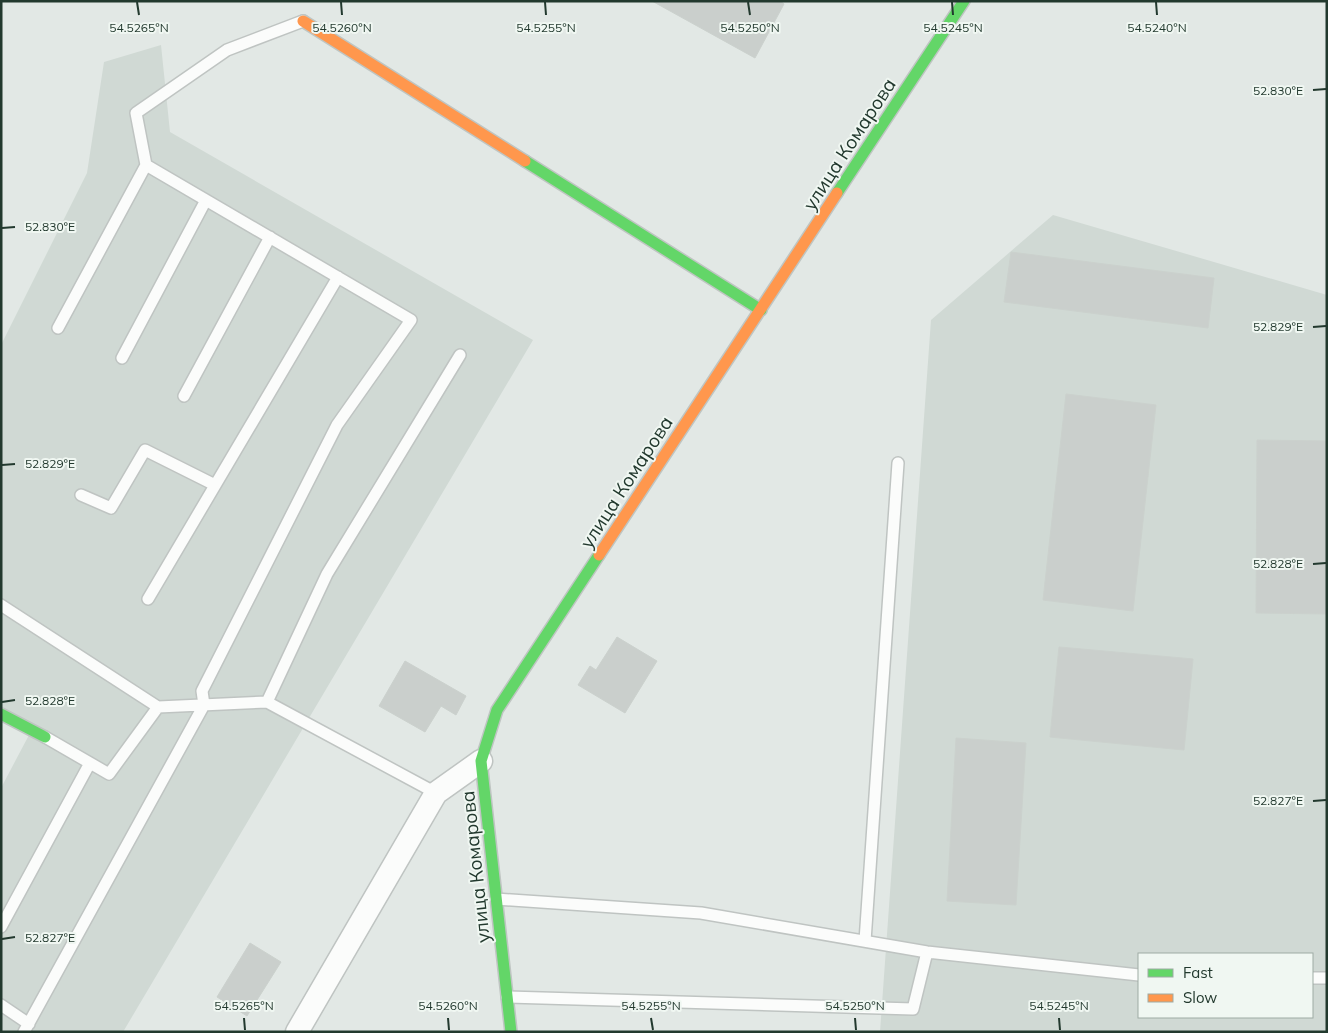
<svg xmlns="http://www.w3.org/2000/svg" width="1328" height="1033" viewBox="0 0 1328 1033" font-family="Mulish,sans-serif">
<rect width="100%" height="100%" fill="#e2e8e5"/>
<!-- built -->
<path fill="#d0d9d4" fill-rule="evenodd" d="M161 45 170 132 533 340 123 1032H1V788L29 735 1 721V345L87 173 104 62Z
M1053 215 1327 295V1032H880L931 320ZM1139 954H1312V1017H1139Z"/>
<!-- building -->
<path fill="#cacfcc" stroke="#cbd1cd" d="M652 1H780L784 4 755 58Z
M1011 252 1214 278 1208 328 1004 302Z
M1066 394 1156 405 1133 611 1043 600Z
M1257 440 1327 441V614L1256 613Z
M617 637 657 661 625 713 578 685 590 666 596 670Z
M1059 647 1193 659 1184 750 1050 737Z
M405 661 466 696 456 715 441 706 425 732 379 706Z
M956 738 1026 743 1016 905 947 901Z
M250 943 281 962 247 1016 217 997Z"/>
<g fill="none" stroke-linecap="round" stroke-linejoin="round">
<!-- lane casing -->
<g stroke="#bfc4c2" stroke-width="14">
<path id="lane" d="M58 328 146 165 136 113 227 50 303 21
M122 358 206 200
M184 396 270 237
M81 495 111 508 145 450 215 485
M148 599 338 277
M1 605 158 707 267 702 436 793
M267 702 327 574 460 355
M45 737 109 774 158 707
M496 899 701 913 927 952 1139 975
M1 927 90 763
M865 941 898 463
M1312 978H1327
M507 997 913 1009 927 952
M1 1005 29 1024
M24 1032 204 705 202 691 337 425 411 320 146 165"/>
</g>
<!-- street casing -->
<g stroke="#bfc4c2" stroke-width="25">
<path id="street" d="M297 1032 436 793 481 761"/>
</g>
<!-- fast casing -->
<g stroke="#bfc5c2" stroke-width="14">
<path id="fast" d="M525 161 761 310
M837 193 964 1
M1 714 45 737
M511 1032 481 761 497 710 599 555"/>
</g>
<!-- slow casing -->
<g stroke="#bfc5c2" stroke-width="14">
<path id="slow" d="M303 21 525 161
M599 555 837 193"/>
</g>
<!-- lane -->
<use href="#lane" stroke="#fbfcfb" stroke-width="11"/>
<!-- street -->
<use href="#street" stroke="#fbfcfb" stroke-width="22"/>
<!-- fast -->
<use href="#fast" stroke="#63d668" stroke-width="11"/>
<!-- slow -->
<use href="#slow" stroke="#ff974d" stroke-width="11"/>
</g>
<!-- ticks -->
<path fill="none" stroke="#22392e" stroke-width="2" d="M137 2 139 15M341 2 342 15M545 2 546 15M748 2 750 15M952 2 953 15M1156 2 1157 15M1313 90 1326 89M2 228 15 227M1313 327 1326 326M2 465 15 464M1313 564 1326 563M2 702 15 700M1313 801 1326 800M2 939 15 937M244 1018 245 1030M448 1018 449 1030M651 1018 653 1030M855 1018 856 1030M1059 1018 1060 1030"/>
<g text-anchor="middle" stroke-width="4" stroke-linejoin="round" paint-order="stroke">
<!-- street labels -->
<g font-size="19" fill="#22392e" stroke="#f0f7f2">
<text transform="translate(849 144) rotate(-57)" y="7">улица Комарова</text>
<text transform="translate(626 482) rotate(-57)" y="7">улица Комарова</text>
<text transform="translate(475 867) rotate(-96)" y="7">улица Комарова</text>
</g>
</g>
<g font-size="12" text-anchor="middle" fill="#22392e" stroke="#f0f7f2" stroke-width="4" stroke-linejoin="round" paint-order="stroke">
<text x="139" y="32">54.5265°N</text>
<text x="342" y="32">54.5260°N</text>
<text x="546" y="32">54.5255°N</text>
<text x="750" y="32">54.5250°N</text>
<text x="953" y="32">54.5245°N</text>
<text x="1157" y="32">54.5240°N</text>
<text x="1278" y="95">52.830°E</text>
<text x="50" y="231">52.830°E</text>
<text x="1278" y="331">52.829°E</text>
<text x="50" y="468">52.829°E</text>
<text x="1278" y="568">52.828°E</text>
<text x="50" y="705">52.828°E</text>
<text x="1278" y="805">52.827°E</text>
<text x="50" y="942">52.827°E</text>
<text x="244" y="1010">54.5265°N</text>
<text x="448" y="1010">54.5260°N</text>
<text x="651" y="1010">54.5255°N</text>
<text x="855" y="1010">54.5250°N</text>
<text x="1059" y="1010">54.5245°N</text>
</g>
<!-- border -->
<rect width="1328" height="1033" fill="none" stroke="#22392e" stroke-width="5"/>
<!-- legend -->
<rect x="1138" y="953" width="175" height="65" fill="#f0f7f2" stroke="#9eaba4"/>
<rect x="1148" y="969" width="25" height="8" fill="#63d668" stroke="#9eaba4"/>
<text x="1183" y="978" font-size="15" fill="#22392e">Fast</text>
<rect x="1148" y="994" width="25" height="8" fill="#ff974d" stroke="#9eaba4"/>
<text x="1183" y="1003" font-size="15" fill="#22392e">Slow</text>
</svg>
